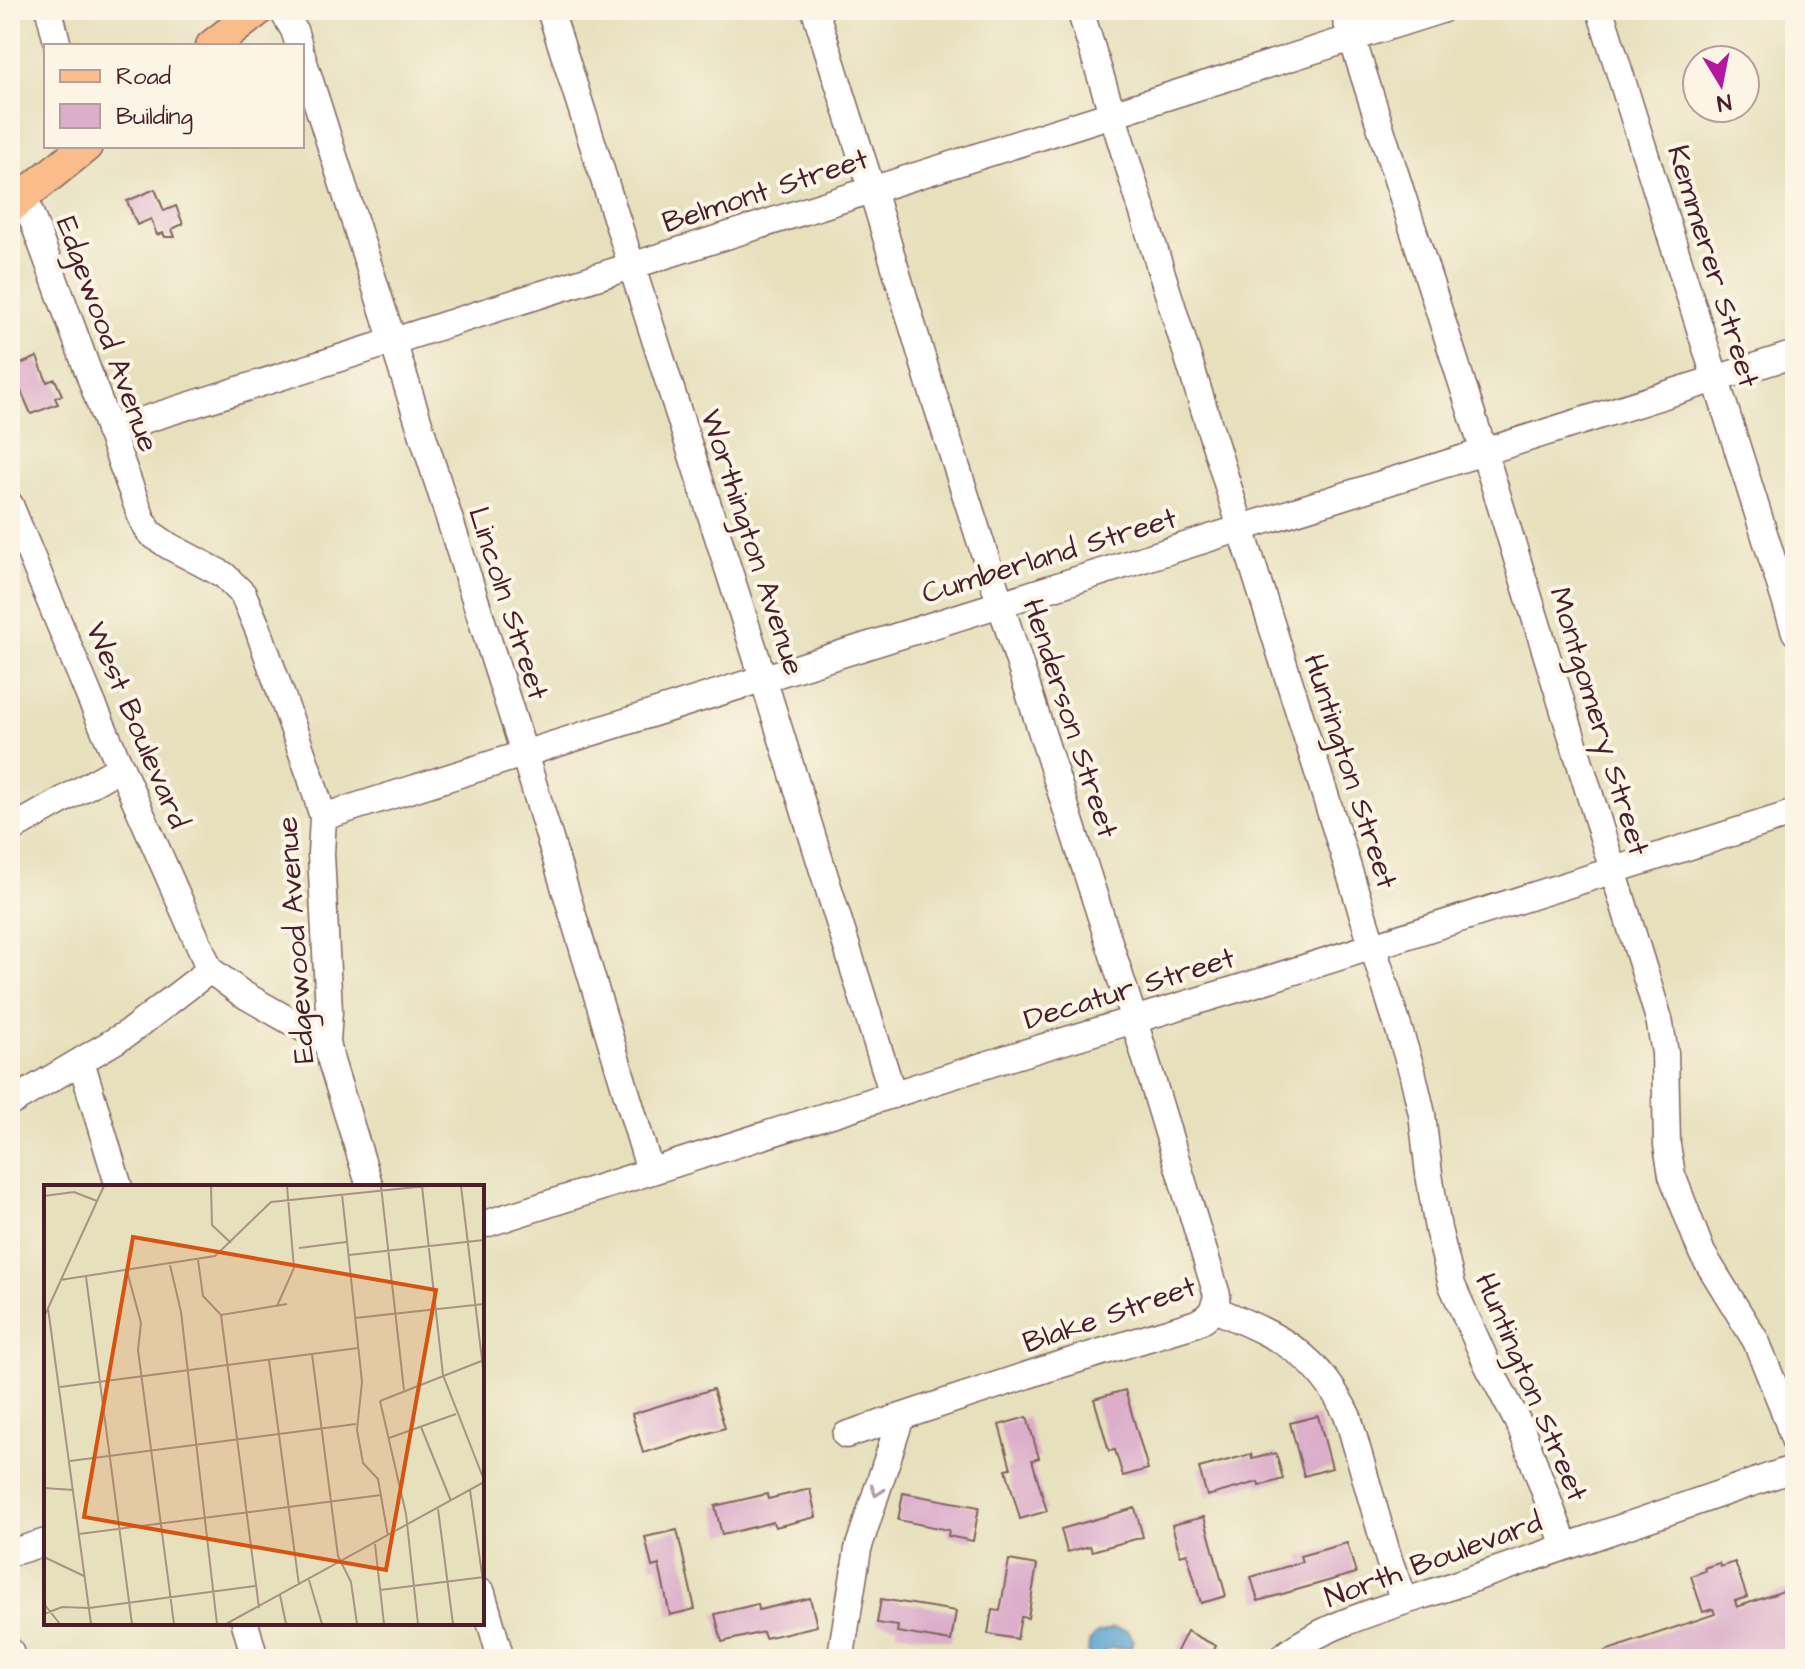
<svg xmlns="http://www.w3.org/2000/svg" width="1805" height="1669" viewBox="0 0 1805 1669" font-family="'Architects Daughter',sans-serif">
<rect width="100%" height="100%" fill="#fcf5e5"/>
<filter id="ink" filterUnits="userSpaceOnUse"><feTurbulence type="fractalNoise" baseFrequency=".0125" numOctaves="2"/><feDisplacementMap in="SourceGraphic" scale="16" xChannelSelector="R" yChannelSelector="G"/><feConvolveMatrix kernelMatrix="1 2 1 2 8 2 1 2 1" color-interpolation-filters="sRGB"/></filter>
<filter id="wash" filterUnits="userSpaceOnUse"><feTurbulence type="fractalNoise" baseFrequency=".006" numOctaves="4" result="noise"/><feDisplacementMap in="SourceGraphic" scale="32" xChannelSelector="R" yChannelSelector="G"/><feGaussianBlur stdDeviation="1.8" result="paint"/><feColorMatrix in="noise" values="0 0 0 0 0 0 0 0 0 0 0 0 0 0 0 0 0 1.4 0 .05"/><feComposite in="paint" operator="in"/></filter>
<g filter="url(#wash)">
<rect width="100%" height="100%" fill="#e6e0bd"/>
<!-- water -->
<path fill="#58a2d0" stroke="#51607e" stroke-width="2" d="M1113 1628 1128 1631 1134 1641 1130 1648H1110L1105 1651 1103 1659H1088L1089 1642 1097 1633Z"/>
<g id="blocks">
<!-- building -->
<path fill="#dcaeca" d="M155 189 164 211 176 206 183 224 172 229 175 237H165L163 233 157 235 151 219 137 225 127 201Z
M37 357 47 382 55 379 62 395 55 398 58 404 31 414 11 368Z
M713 1389 725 1428 643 1453 632 1414Z
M1125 1390 1148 1469 1123 1476 1115 1450 1109 1451 1094 1399Z
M1318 1416 1332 1468 1304 1476 1290 1423Z
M1027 1417 1039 1458 1032 1460 1047 1511 1020 1519 1006 1469 1011 1468 999 1425Z
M1276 1453 1283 1479 1259 1486 1258 1482 1207 1496 1199 1468 1251 1454 1252 1459Z
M810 1489 816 1517 775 1527 773 1522 722 1535 715 1506 767 1494 768 1499Z
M903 1493 979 1507 973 1541 948 1536 949 1530 898 1520Z
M1135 1508 1143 1537 1092 1551 1090 1546 1067 1552 1061 1529Z
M1204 1517 1226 1596 1201 1603 1187 1553 1180 1555 1172 1525Z
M677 1530 695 1609 670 1615 659 1565 652 1567 645 1537Z
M1347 1543 1356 1573 1258 1601 1251 1577 1302 1562 1300 1556Z
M1009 1560 1037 1565 1028 1618 1021 1617 1017 1639 988 1634 992 1610 1000 1611Z
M1735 1562 1747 1597 1735 1601 1737 1607 1795 1587V1648L1763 1659H1608L1605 1651 1715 1614 1713 1609 1703 1612 1691 1576 1705 1571 1704 1568 1719 1563 1720 1567Z
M810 1598 817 1626 765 1638 763 1632 722 1642 715 1614 758 1604 759 1610Z
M881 1599 956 1611 951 1641 897 1632 898 1626 877 1623Z
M1187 1631 1216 1646 1209 1659H1173Z"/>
</g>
</g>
<g filter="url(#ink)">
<use href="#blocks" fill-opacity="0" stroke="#81635e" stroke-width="2"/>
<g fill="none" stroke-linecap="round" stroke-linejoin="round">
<!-- minor casing -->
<g stroke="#81635e" stroke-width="29">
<path id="minor" d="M49 10 58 46
M282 10 294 30 299 46
M550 10 763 678 893 1095
M815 10 872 190 929 381 1134 1020 1217 1295C1214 1311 1210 1317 1194 1324L1049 1368 846 1435
M1080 10 1241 528 1412 1071 1422 1114 1429 1174 1438 1229 1452 1285 1487 1364 1521 1428 1565 1546
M1343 10 1484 452 1659 1019 1665 1053 1667 1145 1672 1175 1702 1253 1756 1341 1782 1405 1795 1442
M1600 10 1795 632
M302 56 524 753 650 1171
M24 196 142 519 150 533 169 546 224 575 243 594 258 629 311 778 323 817 321 854 329 1011 327 1042 331 1061 370 1187
M109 431 1441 10
M10 505 91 700 210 970 241 993 327 1042
M323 817 1795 354
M10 830 121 767
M81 1061 119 1187
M10 1103 128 1033 210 970
M482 1225 1011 1057 1250 985 1795 813
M1214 1309C1277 1336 1317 1351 1348 1417L1389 1560 1404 1601
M10 1553 46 1542
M482 1593 501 1659
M245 1623 255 1659
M10 1651 12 1659
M843 1659 842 1649 858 1549 901 1417
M1280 1659C1325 1621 1405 1603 1460 1583 1571 1544 1683 1506 1795 1468"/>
</g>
<!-- major casing -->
<g stroke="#81635e" stroke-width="35">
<path id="major" d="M212 46 258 10
M10 207 86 146"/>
</g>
<!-- minor -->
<use href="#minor" stroke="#fff" stroke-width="26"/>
<!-- major -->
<use href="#major" stroke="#f9bc8a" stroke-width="32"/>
</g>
<!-- one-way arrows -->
<defs><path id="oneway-chevron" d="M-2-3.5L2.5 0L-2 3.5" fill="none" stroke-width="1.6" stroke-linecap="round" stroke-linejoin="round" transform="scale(2)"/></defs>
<use stroke="#ae9aa0" href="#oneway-chevron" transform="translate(877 1491) rotate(108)"/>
</g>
<g text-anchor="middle" stroke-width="8" stroke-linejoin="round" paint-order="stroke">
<!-- street labels -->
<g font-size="30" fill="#4a1f2b" stroke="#fcf5e5">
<text transform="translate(765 190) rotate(-18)" y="10">Belmont Street</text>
<text transform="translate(1714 266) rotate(73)" y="10">Kemmerer Street</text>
<text transform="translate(108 334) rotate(70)" y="10">Edgewood Avenue</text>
<text transform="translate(753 542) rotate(72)" y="10">Worthington Avenue</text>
<text transform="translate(1049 555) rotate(-17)" y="10">Cumberland Street</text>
<text transform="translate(509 603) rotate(72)" y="10">Lincoln Street</text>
<text transform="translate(1071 718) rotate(72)" y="10">Henderson Street</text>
<text transform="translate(1600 721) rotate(73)" y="10">Montgomery Street</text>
<text transform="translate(138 725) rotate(67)" y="10">West Boulevard</text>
<text transform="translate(1351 771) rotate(72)" y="10">Huntington Street</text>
<text transform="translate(295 940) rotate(-94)" y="10">Edgewood Avenue</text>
<text transform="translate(1129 988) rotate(-17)" y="10">Decatur Street</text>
<text transform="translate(1109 1314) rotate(-19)" y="10">Blake Street</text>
<text transform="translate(1532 1387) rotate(67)" y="10">Huntington Street</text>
<text transform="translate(1433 1559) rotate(-20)" y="10">North Boulevard</text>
</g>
</g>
<!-- overview -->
<g transform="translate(44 1185)">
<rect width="440" height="440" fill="#e6e0bd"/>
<path fill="none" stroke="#a89383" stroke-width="2" d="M167 1 168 40 187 58M337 1 360 205M378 1 399 190 440 295M417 1 440 191M298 9 318 197 313 245 319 278 334 294 344 351M0 11 30 7 53 16M255 63 302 57M305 70 440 55M154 75 159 111 177 130 243 119M126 80 137 127 173 439M83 86 97 138 94 165 130 439M42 92 88 439M16 95 171 71 227 17 383 1M233 121 250 83 243 1M4 123 47 439M177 130 215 423M0 132 60 1M311 133 440 119M268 169 294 371 307 397 313 439M225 175 255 400M16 202 314 163M336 216 362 329 374 439M336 216 440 175M377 242 407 316M345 253 412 229M26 276 312 239M0 303 30 305M426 305 440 403M394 324 409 439M35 349 337 310M331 359 340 439M0 372 40 391M265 395 278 439M336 405 440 392M236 410 242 439M0 419 16 439M0 429 18 422 45 423 211 401M182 439 440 297"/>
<path fill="#d8530f" fill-opacity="0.15" stroke="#d8530f" stroke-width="4" d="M89 52 392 105 342 385 40 332Z"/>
<rect width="440" height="440" fill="none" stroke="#4a1f2b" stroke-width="4"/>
</g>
<!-- margin -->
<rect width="1805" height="1669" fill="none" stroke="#fcf5e5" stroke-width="40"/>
<!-- legend -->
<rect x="44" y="44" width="260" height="104" fill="#fcf5e5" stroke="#b59f9b" stroke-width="2"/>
<rect x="60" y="70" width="40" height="12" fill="#f9bc8a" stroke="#b59f9b" stroke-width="2"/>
<text x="116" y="84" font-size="24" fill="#4a1f2b">Road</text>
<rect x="60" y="104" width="40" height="24" fill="#dcaeca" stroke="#b59f9b" stroke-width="2"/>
<text x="116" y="124" font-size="24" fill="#4a1f2b">Building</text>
<!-- north arrow -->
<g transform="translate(1721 84) rotate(170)"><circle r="38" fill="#fcf5e5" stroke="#b59f9b" stroke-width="2"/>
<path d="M0-6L14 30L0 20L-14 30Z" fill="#b5179e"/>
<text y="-12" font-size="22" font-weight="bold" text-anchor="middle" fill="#4a1f2b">N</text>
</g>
</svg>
